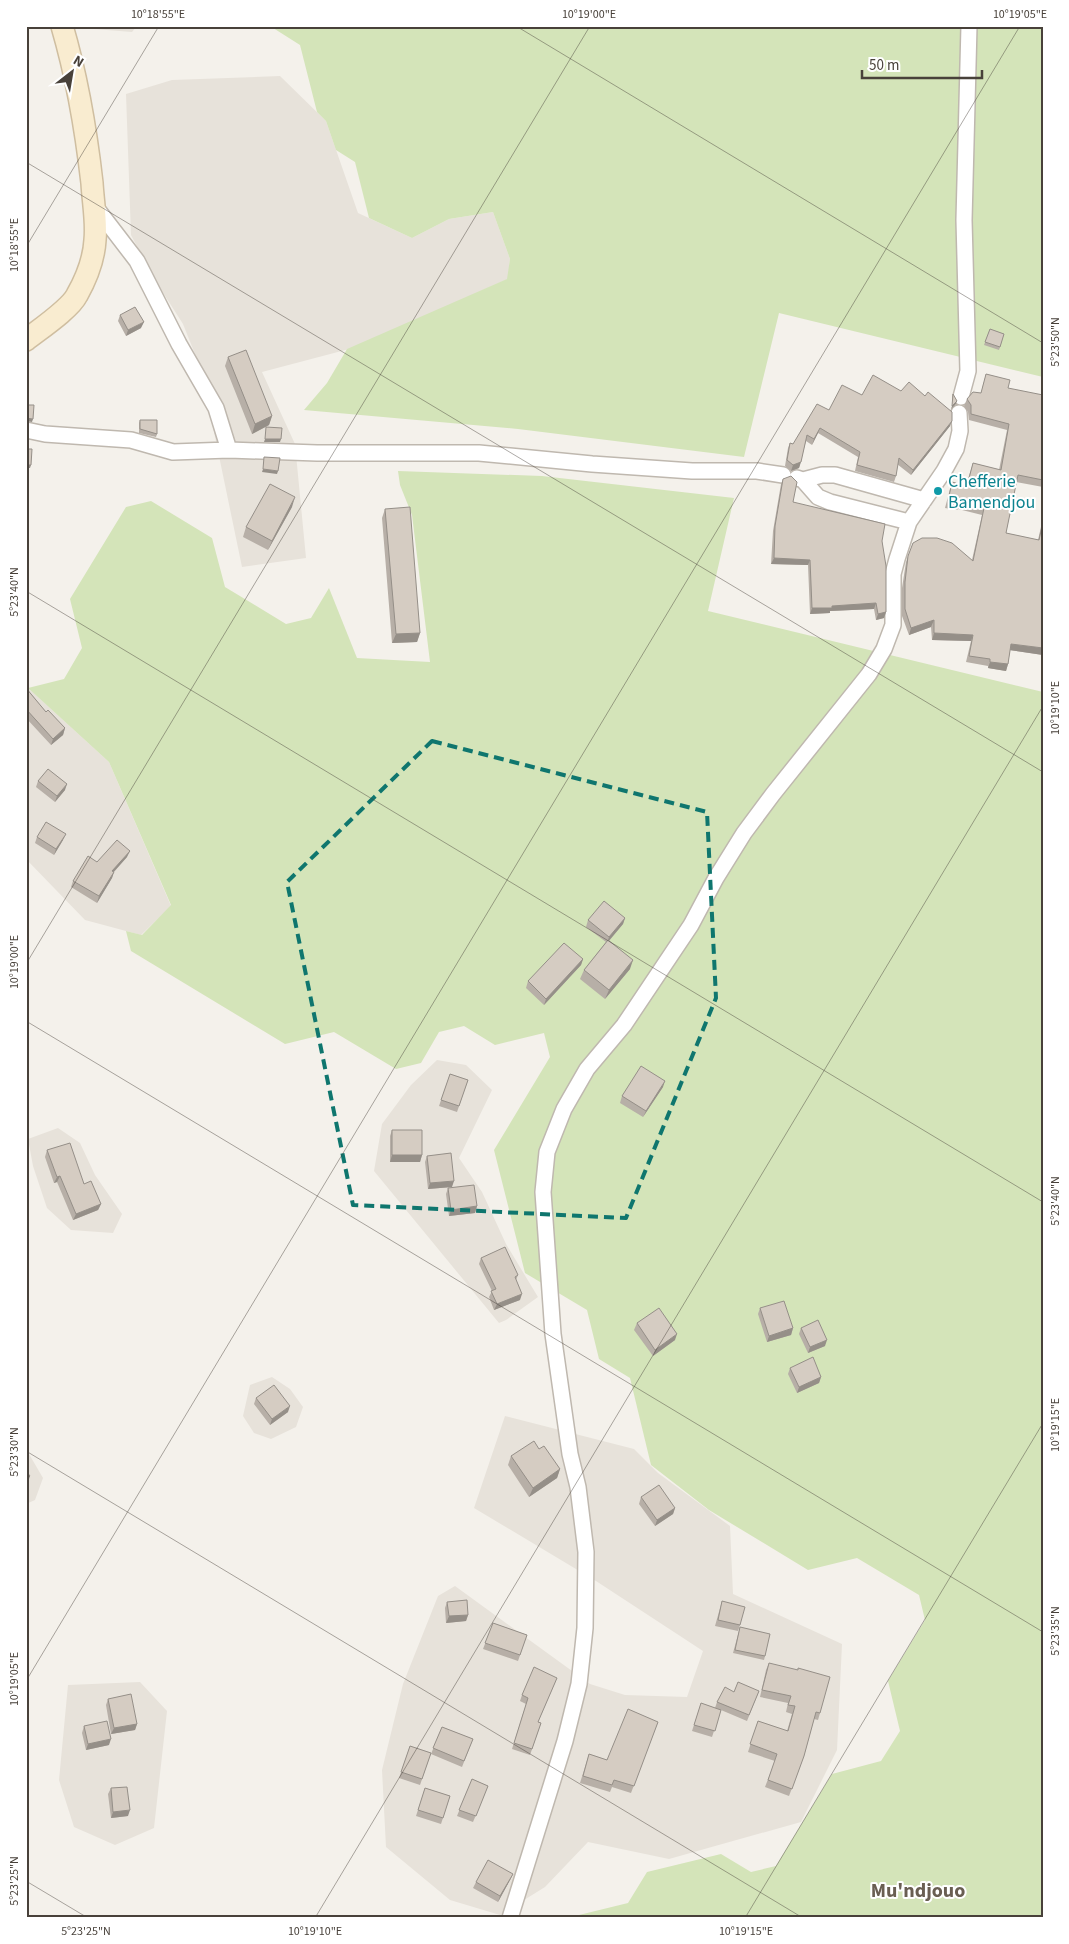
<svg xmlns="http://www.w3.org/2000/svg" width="1069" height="1944" viewBox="0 0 1069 1944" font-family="'Source Sans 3',sans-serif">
<rect width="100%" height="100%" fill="#f4f1eb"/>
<!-- residential -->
<path fill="#e7e2da" d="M94 26H137L132 32 94 29Z
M280 76 326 121 358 213 412 238 449 219 493 212 510 259 508 279 353 348 262 372 295 444 306 558 242 567 201 369 183 324 153 277 131 235 126 94 172 80Z
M26 686 109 762 171 906 141 935 85 920 26 859Z
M437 1060 466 1065 492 1090 459 1158 482 1192 506 1244 538 1297 506 1320 499 1323 374 1171 382 1124 411 1085Z
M58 1128 80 1143 95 1175 122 1214 113 1233 71 1230 47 1208 33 1166 28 1139Z
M272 1377 290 1389 303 1407 296 1427 271 1439 254 1433 243 1416 250 1385Z
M505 1416 634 1449 658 1473 730 1526 733 1594 842 1644 837 1750 801 1822 669 1859 588 1842 545 1887 500 1915 450 1900 386 1847 382 1770 403 1684 438 1596 455 1586 590 1684 625 1695 687 1697 703 1651 596 1581 474 1508Z
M26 1454H29L43 1478 35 1500 26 1504Z
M140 1682 167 1711 154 1828 115 1845 74 1827 59 1780 68 1685Z"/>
<!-- green -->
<path fill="#d4e4b9" d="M270 26H1043V377L779 313 744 457 518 429 304 410 327 383 347 349 507 279 510 259 493 212 449 219 412 238 369 218 355 162 336 150 326 121 317 112 300 45Z
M398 471 542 476 734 498 708 611 1043 692V1918H577L579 1915 628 1903 647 1872 721 1854 751 1872 776 1866 832 1774 881 1761 900 1731 888 1681 925 1620 919 1595 857 1558 808 1570 709 1510 651 1465 630 1378 599 1359 587 1310 525 1273 494 1150 550 1057 544 1033 495 1045 464 1026 439 1032 421 1063 396 1069 334 1032 285 1044 131 951 126 931 142 935 171 905 109 762 28 688 64 679 82 648 70 599 126 507 151 501 212 538 225 587 286 624 311 618 329 588 357 658 430 662 412 515 400 485Z"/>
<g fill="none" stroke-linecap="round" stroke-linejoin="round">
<!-- street casing -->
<g stroke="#bfb8af" stroke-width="18">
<path id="street" d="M94 205 137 261 179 344 216 408 229 450
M961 397 968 371 964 220 969 26
M26 430 45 434 131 440 173 452 229 450 317 453H479L592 464 692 471H757L783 475
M797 478 803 480 822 475H835L924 500
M803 480 818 497 830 502 909 522
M510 1918 565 1741 579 1684 585 1628 586 1552 578 1487 570 1454 553 1334 543 1192 547 1152 564 1109 587 1069 624 1025 691 925 716 878 744 833 773 794 869 674 884 649 893 625V574L897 559 909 522 944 471 956 449 960 431 959 413"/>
</g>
<!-- secondary casing -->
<g stroke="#cfbea0" stroke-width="24">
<path id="secondary" d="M26 340C40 329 70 309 77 295 86 279 94 258 95 240 97 222 93 202 92 183 86 130 77 77 62 26"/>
</g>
<!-- street -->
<use href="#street" stroke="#fff" stroke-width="15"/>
<!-- secondary -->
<use href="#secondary" stroke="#f9ecd0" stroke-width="21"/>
</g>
<!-- wall -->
<path fill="#b7afa7" d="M120 315 141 328 126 336 118 321Z
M990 329 1004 334 999 350 984 345Z
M228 357 272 416 269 425 252 434 225 366Z
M986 374 1008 388 1043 402V487L1016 482 1006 533 1038 540 1043 518V655L1010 650 1008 664 1006 671 988 668V666L966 662 971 641 932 640 931 627 909 635 902 616V588L906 562 913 543 972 560 982 515 958 509 957 510 945 508 950 489 952 482 966 485 973 463 999 470 1007 430 969 420 968 412 964 406 967 399 981 393Z
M862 395 950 426 911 475 897 464 896 476 894 482 855 471 858 457 818 433 812 445 806 441 799 468 791 471 785 466 788 448 790 443 793 444 829 410Z
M140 420 157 434 156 437 139 433V423Z
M783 479 793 502 882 541 886 612 884 618 876 620 874 609 830 611V613L810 614 808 565 771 564 773 531 781 484Z
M292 507 268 550 243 537 246 527Z
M385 509 420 633 417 642 392 643 382 518Z
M26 688 46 712 65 728 63 735 51 745 26 718Z
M38 781 65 790 55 802 36 787Z
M37 837 63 840 54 855 35 843Z
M127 857 114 872 112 878 97 903 71 887 73 881 97 862Z
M625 918 623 924 609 941 630 969 605 999 580 979 584 970 606 942 586 927 588 920Z
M583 959 581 965 544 1005 526 988 528 981Z
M450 1074 468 1080 457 1112 439 1106Z
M663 1087 643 1117 620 1103 622 1096Z
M392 1130 422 1155 420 1162H390V1136Z
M47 1150 84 1184 101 1204 98 1210 73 1220 57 1182 54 1183 45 1157Z
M427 1156 452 1187 428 1189 425 1162Z
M448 1188 477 1206 475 1213 449 1216 446 1194Z
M481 1258 518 1275 516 1280 520 1300 494 1310 489 1297 492 1291 479 1264Z
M760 1308 793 1328 791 1335 767 1342 758 1314Z
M637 1323 675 1340 653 1356 634 1330Z
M801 1328 825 1346 808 1353 799 1334Z
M790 1368 821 1377 819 1383 797 1393 788 1374Z
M256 1398 288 1412 270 1425 254 1404Z
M539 1449 560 1469 557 1478 529 1497 508 1465 511 1456Z
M641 1497 675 1508 673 1514 655 1526 639 1504Z
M722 1601 740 1625 738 1631 715 1626Z
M447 1602 468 1615 466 1621 446 1623 445 1608Z
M493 1623 527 1635 518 1661 483 1649Z
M740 1627 765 1656 764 1660 733 1653Z
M769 1663 820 1713 818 1720 814 1719 804 1756 789 1796 765 1787 775 1761 748 1752 758 1721 787 1731 792 1714 786 1712 788 1703 760 1697 766 1670Z
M557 1678 538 1722 541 1723 530 1755 512 1749 526 1704 520 1701 522 1695Z
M759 1691 747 1721 721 1710 712 1737 692 1731 701 1703 715 1708 717 1702 734 1692Z
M108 1699 137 1724 135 1730 111 1734 106 1705Z
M658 1722 631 1793 612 1787 610 1792 580 1783 589 1754 607 1760Z
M84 1726 109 1745 86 1750 82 1733Z
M442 1727 473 1739 462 1767 431 1754Z
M410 1746 431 1753 420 1785 399 1778Z
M472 1779 488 1786 473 1822 457 1816Z
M111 1788 128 1816 111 1818 108 1794Z
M425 1788 450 1796 441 1824 416 1816Z
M513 1874 510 1880 498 1902 473 1888 476 1882Z"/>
<!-- shaded-wall -->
<path fill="#958f88" d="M144 322 141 328 126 336 128 330Z
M957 401 956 404 951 409 952 406Z
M272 416 269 425 252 434 255 424Z
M26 418 33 419 32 422 26 421Z
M952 421 950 426 911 475 913 470Z
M820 428 818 433 812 445 814 439Z
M265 439H281L280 442H264Z
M801 462 799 468 791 471 793 465Z
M26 465H31L30 468H26Z
M263 469 278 471 277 474 262 472Z
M295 497 292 507 268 550 272 541Z
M774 558 810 560 808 565 771 564Z
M876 603 874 609 830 611V613L810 614 812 608 832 606Z
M886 612 884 618 876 620 878 614Z
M934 620 931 627 909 635 911 628Z
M420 633 417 642 392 643 396 634Z
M934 633 973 635 971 641 932 640Z
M1011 644 1043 648V655L1009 650Z
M990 662 1008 664 1006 671 988 668Z
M65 728 63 735 51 745 53 739Z
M67 784 65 790 55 802 57 796Z
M66 834 63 840 54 855 56 849Z
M130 851 127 857 109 877 112 871Z
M114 872 112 878 97 903 99 896Z
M625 918 623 924 607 943 609 937Z
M583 959 581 965 544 1005 546 999Z
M633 960 630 969 605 999 609 990Z
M665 1081 663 1087 643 1117 646 1111Z
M392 1155H422L420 1162H390Z
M60 1176 57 1182 54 1183 57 1177Z
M454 1181 452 1187 428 1189 430 1183Z
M101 1204 98 1210 73 1220 76 1214Z
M477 1206 475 1213 449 1216 451 1210Z
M522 1294 520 1300 494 1310 497 1304Z
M793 1328 791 1335 767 1342 769 1336Z
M677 1334 675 1340 653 1356 655 1350Z
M827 1340 825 1346 808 1353 810 1347Z
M821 1377 819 1383 797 1393 799 1387Z
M290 1406 288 1412 270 1425 272 1419Z
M560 1469 557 1478 529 1497 533 1488Z
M30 1476 28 1482 26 1484V1480Z
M675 1508 673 1514 655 1526 657 1520Z
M468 1615 466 1621 446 1623 449 1616Z
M137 1724 135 1730 111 1734 114 1728Z
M111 1739 109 1745 86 1750 88 1744Z
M130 1810 128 1816 111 1818 113 1812Z
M513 1874 510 1880 498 1902 500 1896Z"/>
<!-- building -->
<path fill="#d5ccc2" stroke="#958f88" d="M135 307 144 322 128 330 120 315Z
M990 329 1004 334 1000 347 985 342Z
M246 350 272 416 255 424 228 357Z
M986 374 1010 380 1008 388 1043 395V480L1018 475 1006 533 1039 540 1043 522V648L1011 644 1008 664 990 662V659L969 656 973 635 934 633V620L911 628 905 609V582L908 556 913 543 922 538H937L952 543 973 561 984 508 960 502V504L948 501 952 482 967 486 973 463 1001 470 1009 424 971 414V405L967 399 973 392 981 393Z
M873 375 901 391 909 382 925 396 928 392 952 412V421L913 470 899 458 896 476 857 465 860 452 820 428 814 439 807 435 801 462 793 465 787 460 790 443 793 444 817 404 829 410 842 385 862 395Z
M953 394 957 401 952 406Z
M26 405H34L33 419 26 418Z
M140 420H157V434L140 429Z
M266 427 282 428 281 439H265Z
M26 449H32L31 465H26Z
M264 457 280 458 278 471 263 469Z
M791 476 797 482 793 502 885 524 882 541 886 566V612L878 614 876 603 832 606V608H812L810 560 774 558 775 526 783 479Z
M270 484 295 497 272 541 246 527Z
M410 507 420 633 396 634 385 509Z
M26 688 46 712 48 710 65 728 53 739 26 709Z
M48 769 67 784 57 796 38 781Z
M46 822 66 834 56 849 37 837Z
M117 840 130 851 112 871 114 872 99 896 73 881 88 856 97 862Z
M604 901 625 918 609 937 588 920Z
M608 940 633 960 609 990 584 970Z
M564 943 583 959 546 999 528 981Z
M641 1066 665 1081 646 1111 622 1096Z
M450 1074 468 1080 459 1106 441 1100Z
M392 1130H422V1155H392Z
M70 1143 84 1184 91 1181 101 1204 76 1214 60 1176 57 1177 47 1150Z
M451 1153 454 1181 430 1183 427 1156Z
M474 1185 477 1206 451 1210 448 1188Z
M505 1247 518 1275 515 1277 522 1294 497 1304 491 1291 496 1289 481 1258Z
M784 1301 793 1328 769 1336 760 1308Z
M659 1308 677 1334 655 1350 637 1323Z
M818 1320 827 1340 810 1347 801 1328Z
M813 1357 821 1377 799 1387 790 1368Z
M274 1385 290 1406 272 1419 256 1398Z
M534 1441 539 1449 544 1446 560 1469 533 1488 511 1456Z
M26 1471 30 1476 26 1480Z
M659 1485 675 1508 657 1520 641 1497Z
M467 1600 468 1615 449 1616 447 1602Z
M722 1601 745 1607 740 1625 718 1620Z
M493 1623 527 1635 520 1655 485 1643Z
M740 1627 770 1634 765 1656 735 1650Z
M769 1663 798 1670V1668L830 1677 820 1713 816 1712 804 1756 792 1789 768 1780 777 1754 750 1744 758 1721 788 1731 795 1706 788 1705 791 1696 762 1690Z
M534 1667 557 1678 538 1722 541 1723 532 1749 514 1743 528 1698 522 1695Z
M738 1682 759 1691 749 1715 717 1702 725 1687 734 1692Z
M131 1694 137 1724 114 1728 108 1699Z
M701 1703 721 1710 715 1731 694 1725Z
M628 1709 658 1722 634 1786 614 1780 612 1785 583 1776 589 1754 607 1760Z
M107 1721 111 1739 88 1744 84 1726Z
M442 1727 473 1739 464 1761 433 1748Z
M410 1746 431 1753 422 1779 401 1772Z
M472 1779 488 1786 476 1816 459 1810Z
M127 1787 130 1810 113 1812 111 1788Z
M425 1788 450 1796 443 1818 418 1810Z
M488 1860 513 1874 500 1896 476 1882Z"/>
<!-- marked area -->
<path fill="none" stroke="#0f766e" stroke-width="4" stroke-dasharray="10 6" stroke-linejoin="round" d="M432 741 707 812 716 998 626 1218 353 1205 287 882Z"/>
<!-- ticks -->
<path fill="none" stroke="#48413a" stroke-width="1" stroke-opacity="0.45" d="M516 26 1043 343M26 162 1043 772M26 247 159 26M26 591 1043 1202M26 964 590 26M26 1021 1043 1632M26 1451 803 1918M26 1681 1020 26M26 1881 88 1918M315 1918 1043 706M745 1918 1043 1423"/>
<!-- markers -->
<circle fill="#0f9aa8" stroke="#fff" stroke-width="2" cx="938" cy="491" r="5"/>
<g text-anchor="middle" stroke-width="4" stroke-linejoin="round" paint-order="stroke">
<!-- culture labels -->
<g font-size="18" fill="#0d838f" stroke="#fff" text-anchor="start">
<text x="948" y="487">Chefferie<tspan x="948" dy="21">Bamendjou</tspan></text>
</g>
<!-- quarter labels -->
<g font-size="20" font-weight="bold" fill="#695e52" stroke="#fff">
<text x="918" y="1897">Mu'ndjouo</text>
</g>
</g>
<!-- border -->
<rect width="1069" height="1944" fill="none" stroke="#ffffff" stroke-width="55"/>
<!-- north arrow -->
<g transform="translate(72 72) rotate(31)" stroke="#ffffff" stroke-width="4" paint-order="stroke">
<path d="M0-4L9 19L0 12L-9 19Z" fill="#48413a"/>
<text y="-8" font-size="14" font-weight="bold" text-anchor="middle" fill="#48413a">N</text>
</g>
<!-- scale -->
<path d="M862 70v8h120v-8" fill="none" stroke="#48413a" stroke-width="2.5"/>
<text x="869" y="70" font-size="15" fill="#48413a" stroke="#ffffff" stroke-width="4" paint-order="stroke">50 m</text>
<rect x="28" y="28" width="1014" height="1888" fill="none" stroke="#48413a" stroke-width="2"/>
<g font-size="12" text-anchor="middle" fill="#48413a">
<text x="158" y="18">10°18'55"E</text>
<text x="589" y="18">10°19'00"E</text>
<text x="1020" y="18">10°19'05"E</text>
<text transform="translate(14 245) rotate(-90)" y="4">10°18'55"E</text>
<text transform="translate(1055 342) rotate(-90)" y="4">5°23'50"N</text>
<text transform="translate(14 592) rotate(-90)" y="4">5°23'40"N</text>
<text transform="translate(1055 708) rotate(-90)" y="4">10°19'10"E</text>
<text transform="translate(14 962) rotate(-90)" y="4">10°19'00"E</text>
<text transform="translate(1055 1201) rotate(-90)" y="4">5°23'40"N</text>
<text transform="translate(1055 1425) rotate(-90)" y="4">10°19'15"E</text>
<text transform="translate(14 1452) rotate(-90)" y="4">5°23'30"N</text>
<text transform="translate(1055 1631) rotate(-90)" y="4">5°23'35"N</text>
<text transform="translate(14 1679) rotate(-90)" y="4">10°19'05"E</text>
<text transform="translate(14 1881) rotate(-90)" y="4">5°23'25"N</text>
<text x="86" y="1935">5°23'25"N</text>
<text x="315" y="1935">10°19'10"E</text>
<text x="746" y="1935">10°19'15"E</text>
</g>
</svg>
